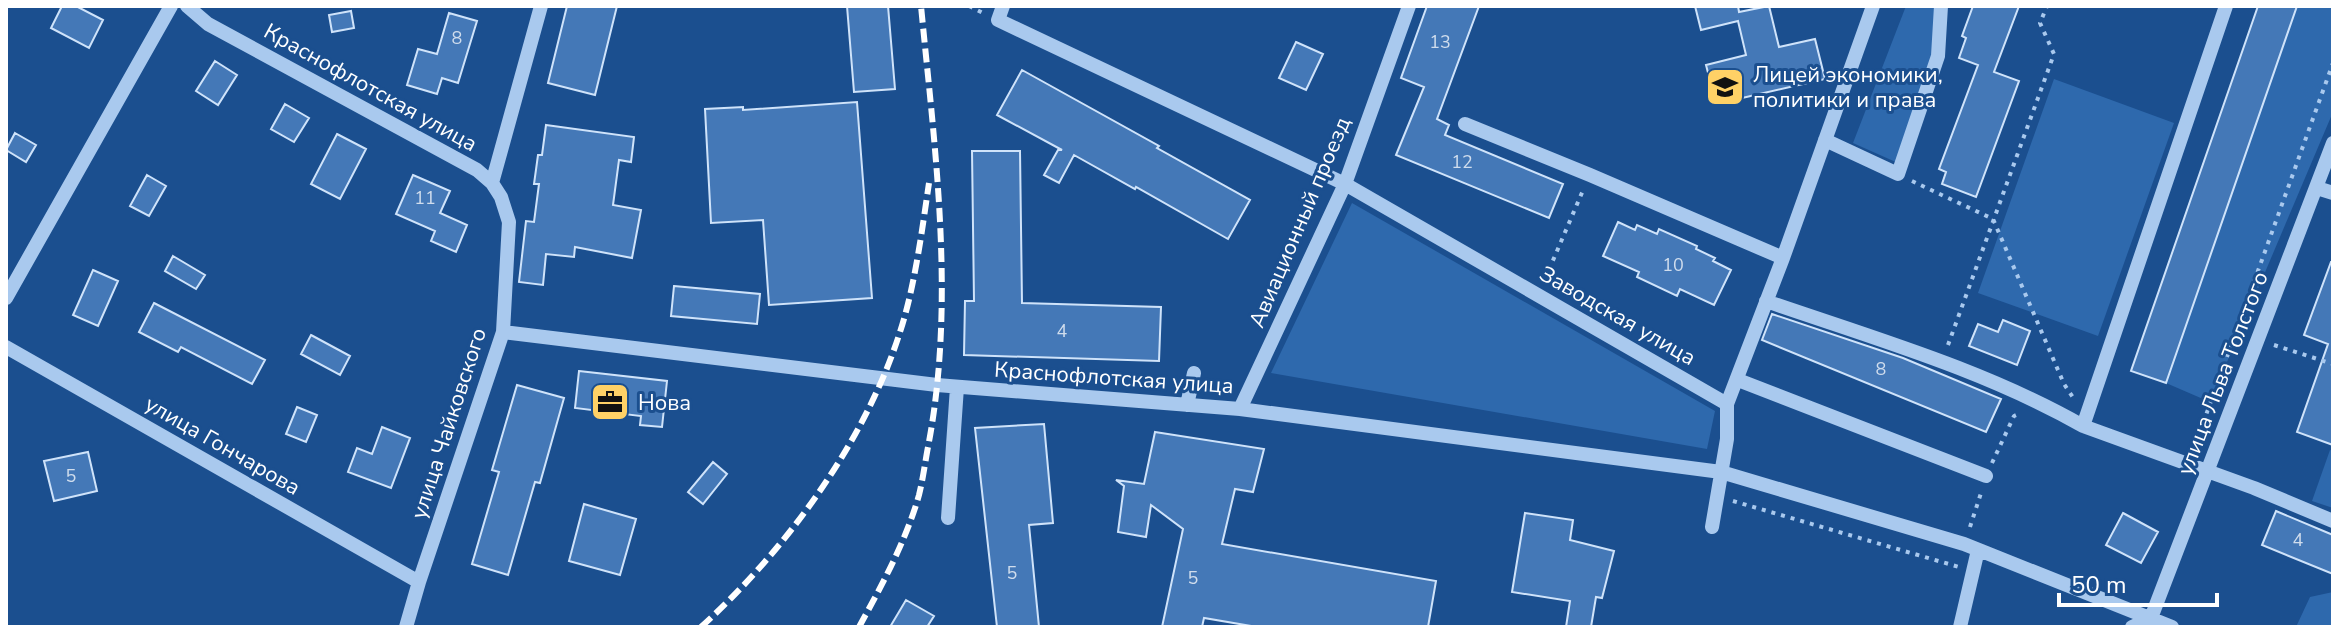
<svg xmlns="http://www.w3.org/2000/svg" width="2339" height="633" viewBox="0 0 2339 633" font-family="'Nunito Sans',sans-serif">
<rect width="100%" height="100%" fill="#1b4f8f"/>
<!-- green -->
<path fill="#2e69ad" d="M1906 6H1936L1935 55 1898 163 1853 143Z
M2297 6H2333V112L2210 402 2166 383Z
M2054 79 2174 123 2098 336 1978 293Z
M1352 203 1715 411 1707 449 1271 373Z
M2330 450 2333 451V508L2312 501Z
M2333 592V627H2296L2310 597Z"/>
<!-- building -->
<path fill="#4478b7" stroke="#cfe3fa" stroke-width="2" d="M62 6H76L103 20 89 48 51 28Z
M567 6H617L595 95 548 83Z
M847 6H888L895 89 854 92Z
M1427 6H1479L1437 119 1449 125 1445 135 1563 184 1549 218 1396 155 1424 87 1401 78Z
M1695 6H1738L1739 12 1769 6 1779 47 1815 39 1825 79 1716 104 1706 65 1746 55 1738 21 1701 30Z
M1973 6H2019L1994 72 2019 81 1976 197 1942 184 1946 172 1939 169 1978 65 1959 58 1966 38 1962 36Z
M2258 6H2297L2166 383 2131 371Z
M351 11 354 28 332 32 329 15Z
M449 13 477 21 458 83 442 78 437 94 407 85 418 49 437 54Z
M1296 42 1323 54 1306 90 1279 78Z
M215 61 237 75 218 105 196 91Z
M1022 70 1159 146 1157 148 1250 200 1228 239 1136 187 1135 189 1074 155 1059 183 1044 175 1058 150H1062L997 115Z
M857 102 872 298 769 305 763 220 711 223 705 109 743 107V110Z
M285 104 309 118 294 142 271 129Z
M546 125 634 137 631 162 619 160 613 205 641 210 632 258 575 247 574 257 546 254 543 285 519 282 526 221 534 222 539 184H534L538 155H542Z
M15 133 36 145 26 162 6 150Z
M337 134 366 149 340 199 311 184Z
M972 151H1020L1022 303 1161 307 1159 361 964 355 965 301H974Z
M147 175 166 186 149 216 130 206Z
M413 175 450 191 440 213 467 225 456 252 431 241 435 231 396 214Z
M1618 222 1635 230 1637 225 1657 234 1659 229 1697 246 1696 249 1715 258 1713 261 1731 270 1714 305 1680 289 1677 296 1637 277 1639 272 1603 256Z
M173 256 205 275 196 289 165 271Z
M2331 262H2333V445L2297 432 2328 344 2304 335Z
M93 270 118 281 98 326 73 315Z
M674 286 760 294 757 324 671 316Z
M154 303 265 360 252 384 181 347 178 352 139 332Z
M1772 314 1903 358 2001 399 1986 432 1762 340Z
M2003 320 2030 331 2017 365 1969 346 1978 324 1998 332Z
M311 335 350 356 340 375 301 354Z
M579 371 667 381 662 427 640 425 641 416 575 408Z
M517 385 564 398 540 483 535 482 508 575 472 564 499 472 492 470Z
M297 407 317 415 306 442 286 434Z
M1044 424 1053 523 1029 525 1039 627H997L975 428Z
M382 427 410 438 391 488 348 472 357 448 372 454Z
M1155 432 1264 449 1253 492 1235 489 1222 544 1436 581 1428 627H1257L1204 618 1202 627H1162L1183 529 1151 505 1146 537 1118 532 1124 486 1116 480 1144 484Z
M88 452 97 491 54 501 44 461Z
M713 462 727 474 703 504 688 492Z
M584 504 636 519 620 575 569 561Z
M2276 511 2333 535V574L2262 545Z
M1525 513 1573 520 1570 540 1614 551 1602 598 1596 597 1591 627H1566L1570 601 1512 592Z
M2123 513 2158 532 2141 563 2106 545Z
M906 600 934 616 927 627H890Z"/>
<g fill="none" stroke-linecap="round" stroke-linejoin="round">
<!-- path -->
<path stroke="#a9c9ee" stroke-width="4" stroke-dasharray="4 6" stroke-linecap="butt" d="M969 6 985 14
M1912 181 1993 219 2064 384 2074 399
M1545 279 1584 188
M1948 345 2054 54 2040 23 2047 6
M2274 345 2333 364
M2193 451 2333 63
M1992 463 2014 416 2021 413
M1733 501 1959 567
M1970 527 1982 490"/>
<!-- minor -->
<path stroke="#a9c9ee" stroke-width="14" d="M187 6 208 24 477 170 492 183 501 197 509 222 503 332 419 582 406 627
M1003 6 998 20 1345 184 1727 404V439L1712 527
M2226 6 2083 426 2254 488 2333 521
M1465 124 1590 175 1783 258
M1825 140 1898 174 1938 56 1941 6
M492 183 541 6
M2317 188 2333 193
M6 298 171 6
M1766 301C1873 338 1985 370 2083 426
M503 332 937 385 1240 409 1721 472 1964 544 2172 627
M6 347 419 582
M1738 380 1986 476
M1727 404 1783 258 1873 6
M1187 405 1194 373
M1240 409 1345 184 1409 6
M948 518 957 387
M2151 618 2333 143
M1960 627 1978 550
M2132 627 2151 618"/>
<!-- rail -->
<path stroke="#fff" stroke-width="6" stroke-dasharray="14 6" stroke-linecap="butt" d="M701 627C786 550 865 442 900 332 915 286 922 230 929 183
M859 627C882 585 906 541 919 495 923 479 925 463 928 447 956 302 935 151 921 6"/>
</g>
<!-- icons -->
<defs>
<g id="school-square" transform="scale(2)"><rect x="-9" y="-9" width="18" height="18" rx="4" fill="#ffd166" stroke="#1b4f8f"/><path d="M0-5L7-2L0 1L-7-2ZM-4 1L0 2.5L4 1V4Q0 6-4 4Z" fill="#111"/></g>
<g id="office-square" transform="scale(2)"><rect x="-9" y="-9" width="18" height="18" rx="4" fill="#ffd166" stroke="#1b4f8f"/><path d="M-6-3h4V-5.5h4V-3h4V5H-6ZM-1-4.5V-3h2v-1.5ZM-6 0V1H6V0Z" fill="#111"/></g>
</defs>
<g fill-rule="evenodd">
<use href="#school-square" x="1725" y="87"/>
<use href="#office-square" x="610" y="402"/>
</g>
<g text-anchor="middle" stroke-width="6" stroke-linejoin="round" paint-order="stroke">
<!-- number labels -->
<g font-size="18" fill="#d0dded">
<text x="457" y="44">8</text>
<text x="1440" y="48">13</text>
<text x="1462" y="168">12</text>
<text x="425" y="204">11</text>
<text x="1673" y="271">10</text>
<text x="1062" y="337">4</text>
<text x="1881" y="375">8</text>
<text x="71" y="482">5</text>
<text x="2298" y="546">4</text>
<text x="1012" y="579">5</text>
<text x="1193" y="584">5</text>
</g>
<!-- poi labels -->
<g font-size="22" fill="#fff" stroke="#1b4f8f" text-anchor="start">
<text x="1753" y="82">Лицей экономики,<tspan x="1753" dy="25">политики и права</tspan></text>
<text x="638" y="410">Нова</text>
</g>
<!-- street labels -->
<g font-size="22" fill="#fff" stroke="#1b4f8f">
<text transform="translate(371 87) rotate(29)" y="8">Краснофлотская улица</text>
<text transform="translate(1299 222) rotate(-67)" y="8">Авиационный проезд</text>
<text transform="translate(1618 315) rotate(30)" y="8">Заводская улица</text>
<text transform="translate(2222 373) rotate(-69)" y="8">улица Льва Толстого</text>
<text transform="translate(1114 377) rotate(4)" y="8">Краснофлотская улица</text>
<text transform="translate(448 423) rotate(-72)" y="8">улица Чайковского</text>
<text transform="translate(223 445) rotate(30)" y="8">улица Гончарова</text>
</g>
</g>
<!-- border -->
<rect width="2339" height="633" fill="none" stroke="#ffffff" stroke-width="16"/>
<!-- scale -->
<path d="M2059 593v12h158v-12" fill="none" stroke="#ffffff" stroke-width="4"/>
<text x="2071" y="593" font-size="24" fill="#ffffff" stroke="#1b4f8f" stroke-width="6" paint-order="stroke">50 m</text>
</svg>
